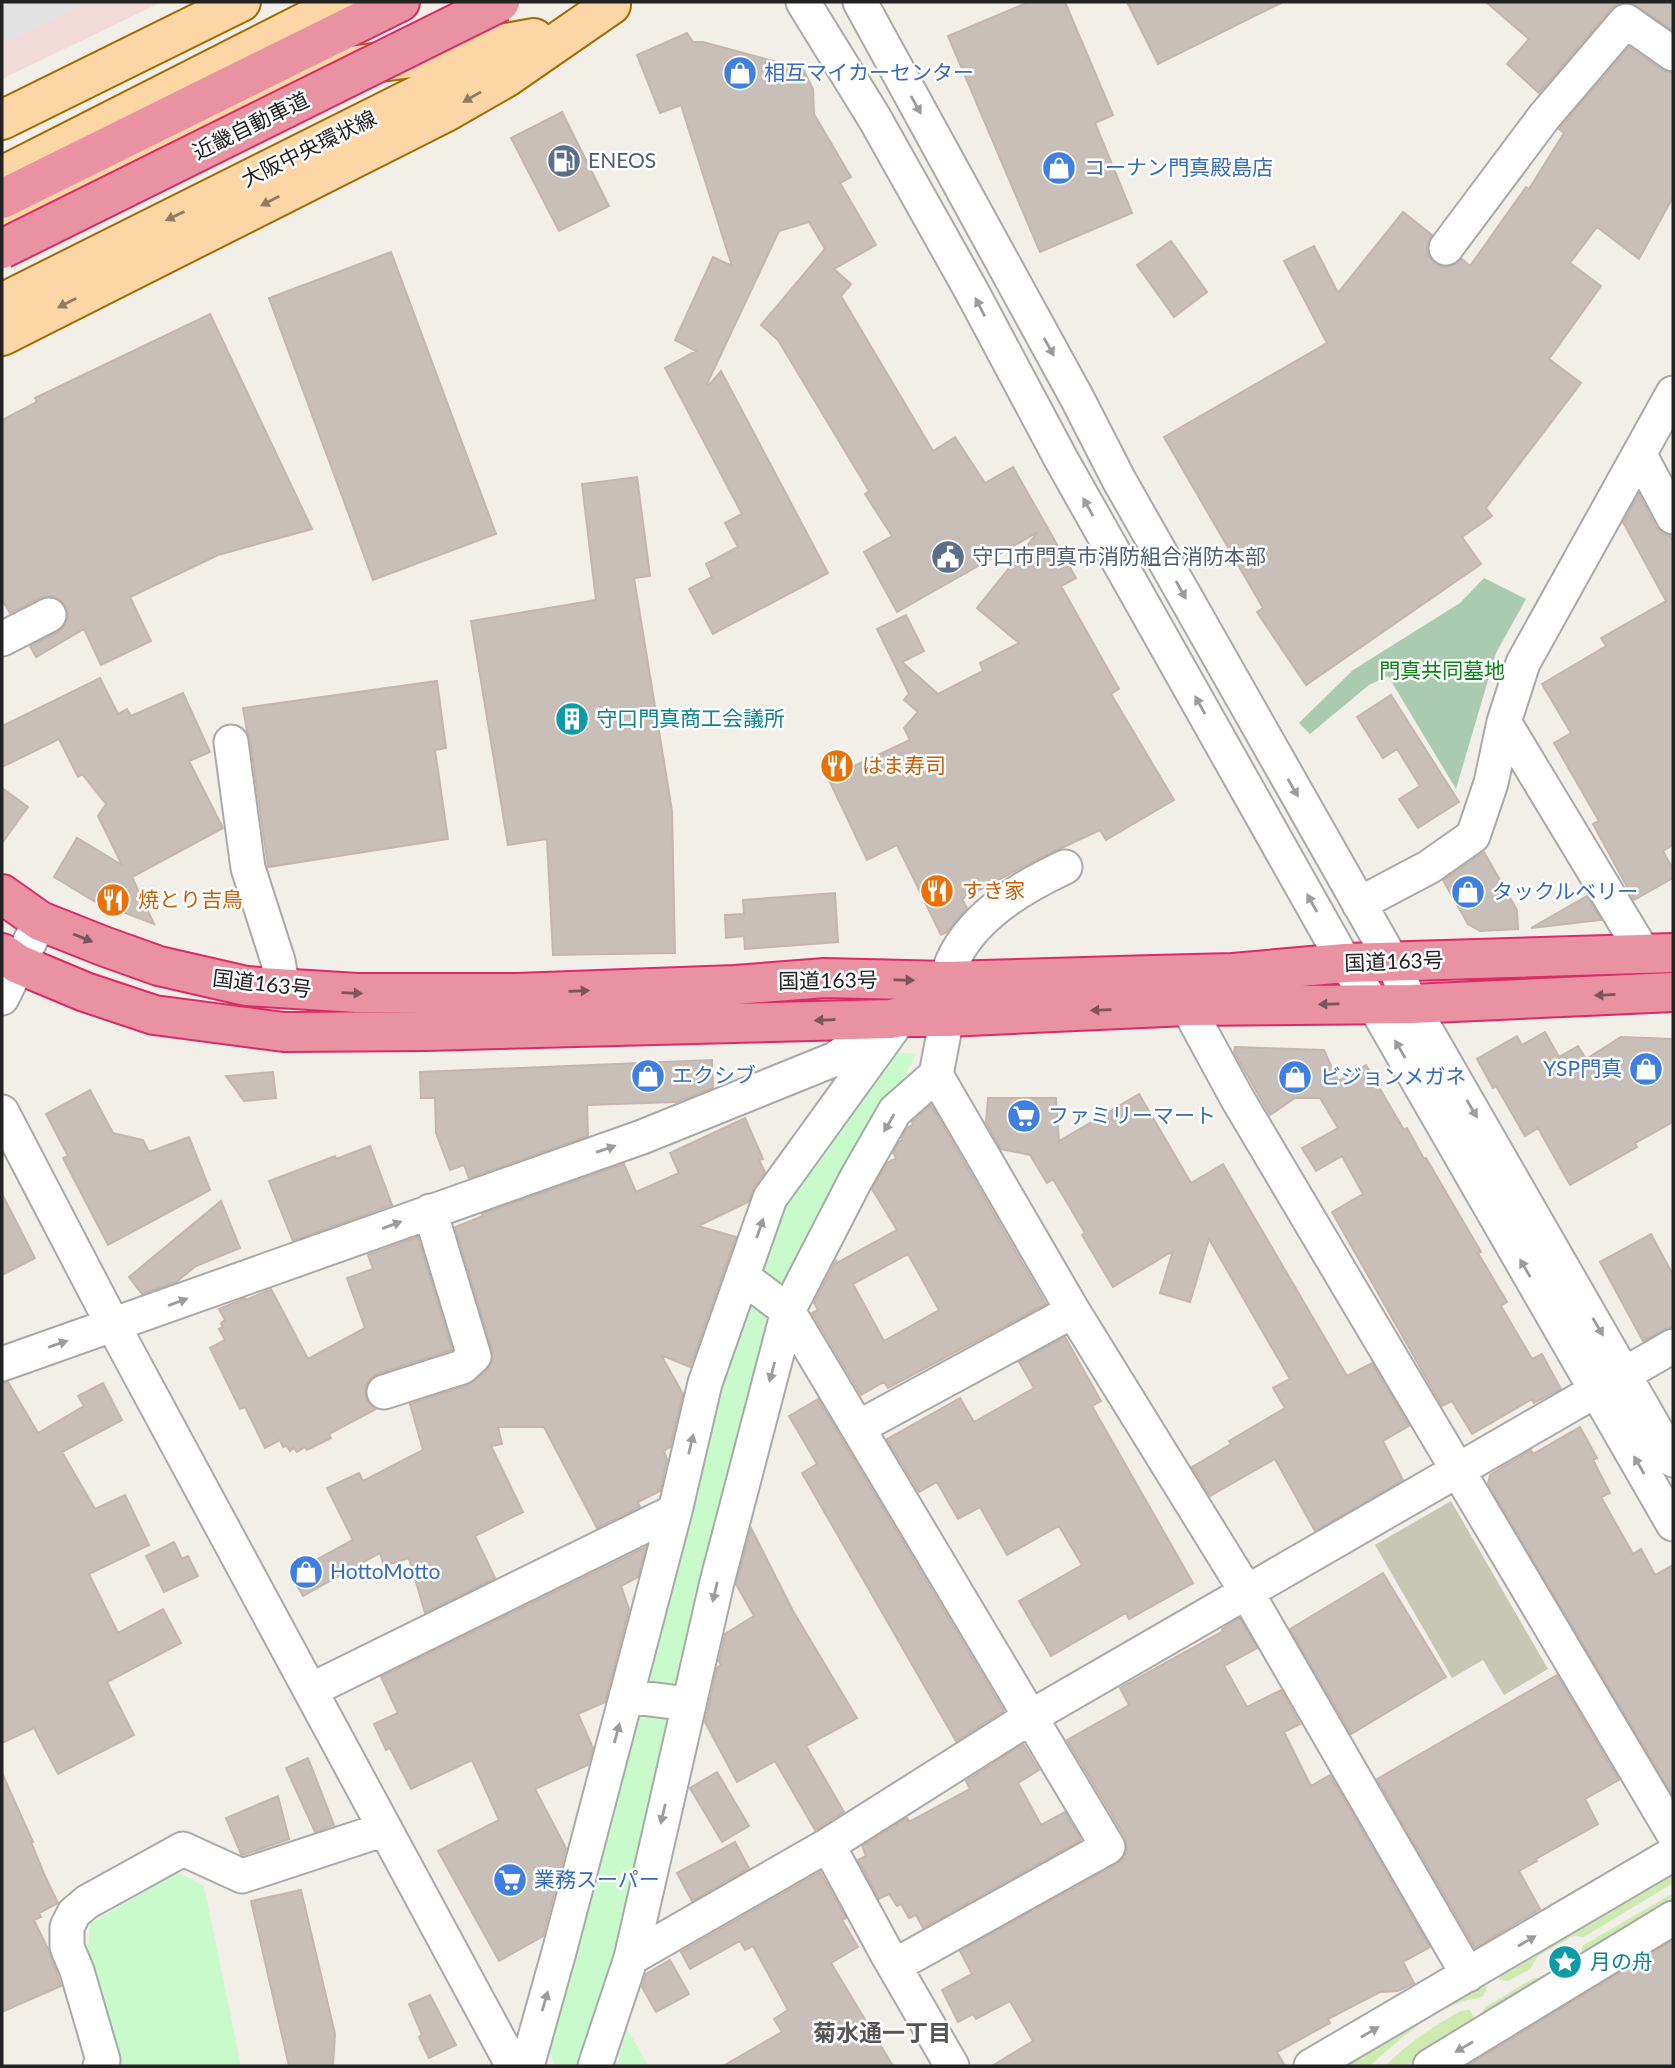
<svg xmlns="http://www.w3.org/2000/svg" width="1675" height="2068" viewBox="0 0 1675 2068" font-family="Lato,'Noto Sans JP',sans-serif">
<rect width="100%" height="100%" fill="#f2efe9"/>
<!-- commercial -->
<path fill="#f2dad9" d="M2 2H162L2 79Z"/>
<!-- construction -->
<path fill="#c7c7b4" d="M1451 1501 1548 1669 1504 1695 1483 1660 1452 1678 1375 1545Z"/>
<!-- grass -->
<path fill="#cdebb0" d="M1673 1865V1883L1584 1937 1574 1936 1539 1955 1530 1969 1508 1981 1500 1980 1495 1971Z
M1673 1893V1909L1482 2015 1484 2008 1527 1982 1535 1978H1545L1581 1957 1582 1946Z
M1481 1978 1487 1989 1483 1996C1477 1999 1472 1999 1467 2000 1432 2010 1396 2042 1370 2066H1331Z
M1467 2010H1470L1477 2024 1405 2066H1385C1411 2041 1430 2028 1461 2011Z"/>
<!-- cemetery -->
<path fill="#aacbaf" d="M1484 578 1526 599 1496 653 1456 789 1388 676 1369 685 1310 734 1299 723 1353 670 1460 603Z"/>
<!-- park -->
<path fill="#c8facc" d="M889 1052 916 1054 784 1305 699 1578 620 1958 583 2066H556L547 2049 700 1450 777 1202Z
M178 1872 204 1886 241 2066H118L87 1959 90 1924Z
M627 2028 648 2066H617Z"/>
<!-- parking -->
<path fill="#e2e2e2" d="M2 2H79L81 6 2 44Z"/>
<!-- building -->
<path fill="#c7bfb8" stroke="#c4b6ab" stroke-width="2" fill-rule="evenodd" d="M1029 2H1065L1113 115 1095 123 1132 213 1040 252 948 36Z
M1127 2H1283L1158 64Z
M1486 2H1673V31L1636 5 1628 2 1618 3 1611 9 1539 93 1507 64 1529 39Z
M687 33 693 42H703L803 69 813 89 814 114 851 177 840 183 876 245 834 269 851 284 841 296 933 451 955 437 985 483 1013 467 1076 578 1061 586 1119 689 1111 694 1174 800 1106 840 1100 830 1038 859 962 899 967 908 947 932 941 935 897 845 867 860 828 778 910 740 904 728 918 712 904 700 909 694 877 629 906 615 924 651 902 662 938 694 983 671 980 663 1019 643 977 608 1038 532 897 612 864 552 892 536 865 494 869 491 778 340 761 325 825 249 809 222 779 231 707 384 709 385 721 371 828 573 713 634 689 589 712 577 706 564 738 547 725 523 742 514 665 368 696 351 675 340 713 257 732 266 681 105 660 113 637 55Z
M1629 47 1662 70 1673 73V197L1639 259 1597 227 1570 263 1601 286 1549 359 1581 383 1486 508 1492 516 1462 537 1481 564 1306 685 1257 612 1263 608 1164 437 1327 343 1284 261 1314 246 1338 293 1403 212 1432 235 1427 246 1428 255 1434 263 1444 267 1454 265 1462 259 1470 266 1526 187 1529 189 1564 133 1559 129Z
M562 112 609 206 559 231 511 138Z
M1171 241 1207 292 1174 317 1137 265Z
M391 252 496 534 373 580 269 298Z
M210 314 312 529 218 555 130 597 151 641 101 665 84 629 36 657 30 646 58 632 65 625 68 615 66 607 60 599 51 596 40 598 10 613 2 600V420L37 402 35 398Z
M637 477 650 576 634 578 672 811 675 953 553 955 547 839 508 845 471 621 596 600 582 484Z
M1639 494 1656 527 1662 533 1670 536 1673 541V845L1663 851 1673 869V878L1634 900 1593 824 1599 821 1554 743 1571 733 1542 684 1606 646 1601 638 1666 601 1623 522Z
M100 678 118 714 127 709 131 716 183 693 210 752 189 761 223 828 132 877 154 924 94 901 54 877 77 838 122 865 98 816 106 804 82 774 78 777 59 739 2 767V726Z
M437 681 446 748 435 750 448 839 268 867 250 739 247 731 243 708Z
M1391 695 1459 802 1418 828 1399 799 1420 786 1397 749 1383 758 1357 717Z
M2 788 28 807 2 843Z
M1484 852 1517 910 1518 929 1480 931 1468 924 1443 880Z
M835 893 838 942 745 949 744 936 726 938 725 915 744 914 743 900Z
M1587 896 1601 920 1531 928Z
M1545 1032 1559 1057 1578 1046 1586 1059 1621 1037 1673 1039V1122L1635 1143 1637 1147 1570 1185 1538 1128 1525 1136 1496 1086 1493 1088 1477 1059 1517 1036 1522 1045Z
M1235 1047 1324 1050 1338 1081 1366 1065 1404 1130 1407 1128 1424 1159 1426 1158 1481 1252 1478 1253 1507 1302 1501 1306 1532 1359 1542 1354 1561 1389 1534 1403 1532 1399 1472 1434 1452 1401 1442 1406 1332 1212 1363 1194 1342 1156 1316 1171 1302 1148 1338 1128 1320 1098H1295L1270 1115 1234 1052Z
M712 1060 713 1088 676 1102 587 1105 588 1136 469 1178 464 1165 450 1170 436 1133 435 1098H421L420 1072Z
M273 1072 276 1098 244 1101 226 1076Z
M90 1090 113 1133 143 1140 149 1152 189 1137 210 1190 108 1245 63 1158 68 1156 46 1114Z
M1139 1094 1191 1183 1223 1164 1347 1376 1372 1363 1409 1426 1383 1441 1403 1480 1315 1531 1275 1459 1210 1496 1192 1467 1231 1444 1229 1441 1285 1408 1273 1388 1290 1379 1209 1239 1190 1302 1160 1293 1173 1251 1113 1287 1082 1235 1085 1233 1053 1179 1047 1183 1030 1155 1001 1149 986 1122 988 1098H1056L1059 1141Z
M931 1105 1046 1304 888 1388 884 1382 861 1395 812 1313 818 1310 814 1303 836 1261 837 1263 897 1230 872 1189 887 1163 896 1158 893 1153 899 1142 903 1140 902 1138 907 1128 913 1125 912 1122ZM908 1254 939 1310 884 1341 853 1284Z
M745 1118 763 1159 759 1160 765 1172 754 1187 748 1202 698 1226 736 1237 690 1367 661 1355 683 1394 670 1447 664 1451 667 1459 660 1491 638 1502 640 1507 597 1528 544 1427H498L502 1444 491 1446 523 1512 475 1536 495 1578 425 1613 409 1558 384 1566 380 1553 303 1596 290 1574 353 1540 327 1488 359 1473 363 1481 423 1450 410 1404 468 1385 487 1370 492 1362V1350L455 1227 483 1216 482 1214 624 1164 636 1192 679 1173 670 1153Z
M370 1146 392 1205 293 1241 269 1181 335 1156 336 1159Z
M2 1194 35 1258 2 1275Z
M221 1201 240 1248 196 1266 176 1282 142 1294 129 1277Z
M1651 1234 1673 1275V1326L1643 1341 1600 1262Z
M418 1237 452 1350 378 1374 370 1379 365 1387 366 1397 371 1406 376 1409 329 1434 331 1438 307 1450 305 1447 297 1452 294 1448 290 1451 287 1446 283 1447 280 1440 265 1448 245 1407 240 1409 210 1348 225 1340 219 1329 223 1327 221 1323 225 1320 219 1309 245 1298 246 1300 271 1289 308 1359 365 1328 347 1278 373 1269 368 1255Z
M1065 1337 1101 1401 1092 1406 1193 1583 1129 1619 1126 1613 1051 1656 1019 1601 1082 1565 1059 1526 1007 1555 980 1507 958 1519 937 1482 919 1492 887 1439 960 1398 974 1422 1034 1388 1019 1362Z
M8 1382 38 1433 84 1406 78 1396 103 1383 122 1420 62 1452 95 1509 125 1495 149 1545 89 1574 118 1633 163 1609 181 1643 107 1682 134 1735 58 1774 34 1728 2 1743V1383Z
M818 1399 1004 1711 956 1741 802 1473 817 1464 789 1416Z
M1580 1427 1597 1458 1593 1460 1610 1493 1601 1497 1633 1554 1641 1549 1655 1575 1673 1565V1796L1488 1484 1490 1475 1531 1450 1533 1454Z
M751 1528 793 1611 857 1718 806 1746 844 1812 815 1830 775 1761 737 1782 705 1722 717 1668 721 1665 719 1661 725 1634 754 1616 736 1584Z
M174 1542 182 1559 188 1556 198 1576 164 1592 146 1556Z
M646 1547 638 1577 621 1586 629 1609 605 1702 578 1714 593 1748 588 1765 535 1789 566 1848 543 1936 499 1961 438 1851 499 1820 472 1760 411 1789 390 1748 386 1750 374 1724 398 1713 381 1677Z
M1383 1573 1446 1677 1351 1734 1290 1629Z
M1240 1618 1257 1648 1224 1666 1247 1707 1281 1690 1300 1724 1284 1732 1311 1786 1330 1775 1430 1947 1403 1962 1414 1983 1398 1991 1380 1992 1328 2019 1330 2023 1277 2052 1285 2066H992L1033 2041 1010 2001 976 2019 973 2014 958 2022 942 1990 972 1974 960 1951 1117 1864 1124 1857 1127 1848 1125 1837 1067 1740 1129 1705 1120 1688 1223 1631 1222 1629Z
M1557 1675 1619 1780 1585 1799 1598 1824 1536 1859 1537 1861 1519 1871 1540 1909 1475 1948 1377 1779Z
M1023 1744 1039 1770 1018 1783 1041 1825 1065 1812 1081 1840 923 1928 916 1915 909 1918 901 1904 897 1906 889 1894 879 1899 858 1860 866 1856 862 1846 907 1818 909 1822 970 1789 966 1781Z
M308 1758 334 1825 315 1832 286 1768Z
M717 1772 749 1826 722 1842 690 1788Z
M2 1773 33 1842H31L44 1874 58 1903 39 1913 41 1917 34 1920 49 1951 61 1986 2 2012Z
M278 1796 289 1839 243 1855 241 1854 226 1818Z
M735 1842 749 1868 692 1901 677 1873Z
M820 1872 846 1918 842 1920 858 1947 831 1963 893 2066H723L782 2032 774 2019 788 2010 753 1946 745 1950 740 1941 690 1969 681 1952Z
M301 1890 335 2034 333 2066H289L251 1901Z
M1673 1940V2066H1467Z
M670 1960 689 1994 656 2012 642 1987 646 1974Z
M430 1995 456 2045 429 2058 419 2037 422 2035 409 2004Z"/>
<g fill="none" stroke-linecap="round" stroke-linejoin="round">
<!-- minor casing -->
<g stroke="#a9a9a9" stroke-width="37">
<path id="minor" d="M803 2 875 119 971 290 1061 459 1345 963 1373 1003 1673 1524
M860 2 1077 398 1119 480 1393 963 1411 1004 1673 1460
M1446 248 1544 117 1626 21 1673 54
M1640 455 1673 517
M2 639 49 615
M1504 722 1644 954
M231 742 248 868 278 961 283 989
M1359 904 1429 867 1473 836 1491 783 1504 722 1523 663 1673 393
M946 981C959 924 1016 890 1065 867
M2 998 40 921
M1187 1006 1237 1098 1673 1833
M936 1075 1073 1311 1246 1591 1468 1975
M2 1112 113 1325 513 2066
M743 1277 788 1311 1108 1847 894 1966
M2 1364 642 1137 835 1059 885 1022
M384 1392 462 1367 474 1356 430 1211
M859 1427 1073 1311
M311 1690 675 1511
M626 1696 688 1704
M828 1845 886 1952 952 2066
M631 1958 828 1845 1032 1716 1673 1346
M100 2066 103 2060 77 1971 67 1947V1927L74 1913 87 1902 183 1849 242 1876 385 1829
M527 2066 559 1952 675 1511 705 1383 770 1198 901 1017
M595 2066 631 1958 717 1582 788 1311 856 1179 895 1111 936 1075 947 1017
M1311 2066 1673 1854
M1430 2066 1673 1918"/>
</g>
<!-- major casing -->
<g stroke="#a06b00" stroke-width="42">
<path id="major" d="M2 120 241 2
M2 176 327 11 340 2
M2 225 261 96 308 78 357 65 451 53 534 38
M2 303 482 63
M2 336 446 112 507 77 611 5"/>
</g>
<!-- highway casing -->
<g stroke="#dc2a67" stroke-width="42">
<path id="highway" d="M2 199 400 2
M2 894 40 921 103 946 159 966 246 986 357 993H517L735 985 825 978 946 981 1153 975 1233 973 1345 963 1673 953
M2 953 18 964 85 992 154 1015 284 1032 425 1031 890 1019 901 1017H947L1187 1006 1411 1004 1673 992"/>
</g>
<!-- minor -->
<use href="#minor" stroke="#fff" stroke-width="33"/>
<!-- major -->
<use href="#major" stroke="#fcd6a4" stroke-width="38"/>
<!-- highway -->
<use href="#highway" stroke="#e892a2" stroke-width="38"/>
<!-- highway-bridge casing -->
<g stroke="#dc2a67" stroke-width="42" stroke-linecap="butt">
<path id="highway-bridge" d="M2 249 500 2"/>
</g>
<!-- highway-bridge -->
<use href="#highway-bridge" stroke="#e892a2" stroke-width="38"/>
</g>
<!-- one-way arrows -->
<defs><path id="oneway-solid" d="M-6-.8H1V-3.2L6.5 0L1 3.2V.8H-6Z" transform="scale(1.75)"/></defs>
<g fill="#8f7c63">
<use href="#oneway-solid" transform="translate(472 97) rotate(150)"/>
<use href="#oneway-solid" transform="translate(270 201) rotate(153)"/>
<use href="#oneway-solid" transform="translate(175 216) rotate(154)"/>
<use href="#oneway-solid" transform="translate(67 303) rotate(153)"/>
</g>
<g fill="#9c9c9c">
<use href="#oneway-solid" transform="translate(916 105) rotate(61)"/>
<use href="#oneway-solid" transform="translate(980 307) rotate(-117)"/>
<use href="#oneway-solid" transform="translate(1049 347) rotate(61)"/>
<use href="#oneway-solid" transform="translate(1088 507) rotate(-119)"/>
<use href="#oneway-solid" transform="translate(1181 590) rotate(61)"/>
<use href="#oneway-solid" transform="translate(1200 705) rotate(-119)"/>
<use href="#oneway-solid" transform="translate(1293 788) rotate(60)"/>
<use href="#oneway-solid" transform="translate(1312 903) rotate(-119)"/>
<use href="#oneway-solid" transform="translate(1400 1049) rotate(-120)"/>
<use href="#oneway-solid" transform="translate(1472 1109) rotate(60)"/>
<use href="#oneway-solid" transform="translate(889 1123) rotate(120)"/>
<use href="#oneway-solid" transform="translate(606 1149) rotate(-19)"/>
<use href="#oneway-solid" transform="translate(392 1225) rotate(-20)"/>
<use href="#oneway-solid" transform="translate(760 1228) rotate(-71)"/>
<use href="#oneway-solid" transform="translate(1525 1268) rotate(-120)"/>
<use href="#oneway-solid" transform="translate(178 1302) rotate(-20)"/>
<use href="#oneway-solid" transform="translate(1598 1327) rotate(60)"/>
<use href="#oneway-solid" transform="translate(58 1344) rotate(-19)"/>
<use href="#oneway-solid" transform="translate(772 1372) rotate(105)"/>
<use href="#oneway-solid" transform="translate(691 1444) rotate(-77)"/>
<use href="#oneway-solid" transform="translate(1639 1465) rotate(-120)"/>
<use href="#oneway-solid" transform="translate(715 1592) rotate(103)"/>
<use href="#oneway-solid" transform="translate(617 1733) rotate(-75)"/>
<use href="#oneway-solid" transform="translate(663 1814) rotate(103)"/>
<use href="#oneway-solid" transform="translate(1527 1941) rotate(-30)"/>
<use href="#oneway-solid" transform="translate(545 2001) rotate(-74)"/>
<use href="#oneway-solid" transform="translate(1370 2032) rotate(-30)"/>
<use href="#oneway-solid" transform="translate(1464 2047) rotate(150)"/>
</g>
<g fill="#7b545c">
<use href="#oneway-solid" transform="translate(83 938) rotate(22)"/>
<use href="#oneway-solid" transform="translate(904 980) rotate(1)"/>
<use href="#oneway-solid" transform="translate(579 991) rotate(-2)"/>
<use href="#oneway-solid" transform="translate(352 993) rotate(2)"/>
<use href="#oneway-solid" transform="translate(1605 995) rotate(177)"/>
<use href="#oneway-solid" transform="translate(1329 1004) rotate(179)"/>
<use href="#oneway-solid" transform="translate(1101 1010) rotate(178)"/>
<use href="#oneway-solid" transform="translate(825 1020) rotate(178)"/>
</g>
<!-- icons -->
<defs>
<g id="shop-disc" transform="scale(1.75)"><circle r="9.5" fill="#3f7fe0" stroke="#fff"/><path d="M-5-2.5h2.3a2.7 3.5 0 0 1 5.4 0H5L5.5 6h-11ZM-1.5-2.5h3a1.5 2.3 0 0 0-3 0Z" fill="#fff"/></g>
<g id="fuel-disc" transform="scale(1.75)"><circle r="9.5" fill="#5c6f8a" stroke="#fff"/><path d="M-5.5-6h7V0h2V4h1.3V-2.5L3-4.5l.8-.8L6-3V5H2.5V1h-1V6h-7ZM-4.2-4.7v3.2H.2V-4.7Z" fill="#fff"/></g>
<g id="civic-disc" transform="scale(1.75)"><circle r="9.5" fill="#5c6f8a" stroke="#fff"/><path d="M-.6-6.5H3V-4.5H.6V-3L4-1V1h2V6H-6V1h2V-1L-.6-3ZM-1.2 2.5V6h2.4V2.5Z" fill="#fff"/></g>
<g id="building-disc" transform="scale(1.75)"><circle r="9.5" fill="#0f9aa8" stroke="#fff"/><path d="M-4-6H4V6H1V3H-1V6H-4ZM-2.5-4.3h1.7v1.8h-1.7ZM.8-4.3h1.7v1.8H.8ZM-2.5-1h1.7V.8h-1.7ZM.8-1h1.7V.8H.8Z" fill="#fff"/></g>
<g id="restaurant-disc" transform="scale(1.75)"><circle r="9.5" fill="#e8710a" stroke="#fff"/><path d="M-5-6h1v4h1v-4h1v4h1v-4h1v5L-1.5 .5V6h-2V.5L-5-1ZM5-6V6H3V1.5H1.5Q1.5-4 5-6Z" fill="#fff"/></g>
<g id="supermarket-disc" transform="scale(1.75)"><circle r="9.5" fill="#3f7fe0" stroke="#fff"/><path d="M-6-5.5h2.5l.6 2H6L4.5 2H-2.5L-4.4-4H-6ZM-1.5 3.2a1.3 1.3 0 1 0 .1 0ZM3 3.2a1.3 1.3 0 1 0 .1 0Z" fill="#fff"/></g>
<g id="sight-disc" transform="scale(1.75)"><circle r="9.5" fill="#0f9aa8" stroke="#fff"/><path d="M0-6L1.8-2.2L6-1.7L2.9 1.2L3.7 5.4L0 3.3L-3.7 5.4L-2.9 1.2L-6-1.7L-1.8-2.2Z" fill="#fff"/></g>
</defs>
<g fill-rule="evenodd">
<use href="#shop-disc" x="740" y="73"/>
<use href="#fuel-disc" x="564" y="161"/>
<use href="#shop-disc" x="1059" y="168"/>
<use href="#civic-disc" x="948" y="557"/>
<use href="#building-disc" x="572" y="719"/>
<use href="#restaurant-disc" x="837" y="766"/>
<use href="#restaurant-disc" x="937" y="891"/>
<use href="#shop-disc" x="1468" y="892"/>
<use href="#restaurant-disc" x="113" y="900"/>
<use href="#shop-disc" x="1646" y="1069"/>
<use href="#shop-disc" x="648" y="1076"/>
<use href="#shop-disc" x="1295" y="1077"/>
<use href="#supermarket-disc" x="1024" y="1116"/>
<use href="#shop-disc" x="306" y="1572"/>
<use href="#supermarket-disc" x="510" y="1880"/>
<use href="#sight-disc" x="1565" y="1962"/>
</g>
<g text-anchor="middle" stroke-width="5" stroke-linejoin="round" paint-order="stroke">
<!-- shop labels -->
<g font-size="21" fill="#366cbe" stroke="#fff" text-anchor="start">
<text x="764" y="80">相互マイカーセンター</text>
<text x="1084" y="175">コーナン門真殿島店</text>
<text x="1492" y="899">タックルベリー</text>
<text x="1622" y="1076" text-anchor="end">YSP門真</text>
<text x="672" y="1083">エクシブ</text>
<text x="1320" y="1084">ビジョンメガネ</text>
<text x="1048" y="1123">ファミリーマート</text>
<text x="330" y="1579">HottoMotto</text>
<text x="534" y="1887">業務スーパー</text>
</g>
<!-- street labels -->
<g font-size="21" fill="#222" stroke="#fff">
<text transform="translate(251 126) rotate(-26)" y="7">近畿自動車道</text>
<text transform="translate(309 149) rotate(-26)" y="7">大阪中央環状線</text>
<text transform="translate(1394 962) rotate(-2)" y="7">国道163号</text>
<text transform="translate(828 981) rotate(-1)" y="7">国道163号</text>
<text transform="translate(262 984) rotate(7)" y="7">国道163号</text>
</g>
<!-- service labels -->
<g font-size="21" fill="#4e5e75" stroke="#fff" text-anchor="start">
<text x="588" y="168">ENEOS</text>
<text x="972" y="564">守口市門真市消防組合消防本部</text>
</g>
<!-- park labels -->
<g font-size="21" fill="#0c8416" stroke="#fff">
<text x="1442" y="678">門真共同墓地</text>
</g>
<!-- culture labels -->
<g font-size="21" fill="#0d838f" stroke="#fff" text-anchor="start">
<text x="596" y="726">守口門真商工会議所</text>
<text x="1590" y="1969">月の舟</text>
</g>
<!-- food labels -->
<g font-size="21" fill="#c56008" stroke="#fff" text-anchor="start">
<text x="862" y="773">はま寿司</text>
<text x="962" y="898">すき家</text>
<text x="138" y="907">焼とり吉鳥</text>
</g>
<!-- neighbourhood labels -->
<g font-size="23" font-weight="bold" fill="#555" stroke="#fff">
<text x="882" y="2041">菊水通一丁目</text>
</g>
</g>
<!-- border -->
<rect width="1675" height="2068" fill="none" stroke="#222222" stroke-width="7"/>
</svg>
